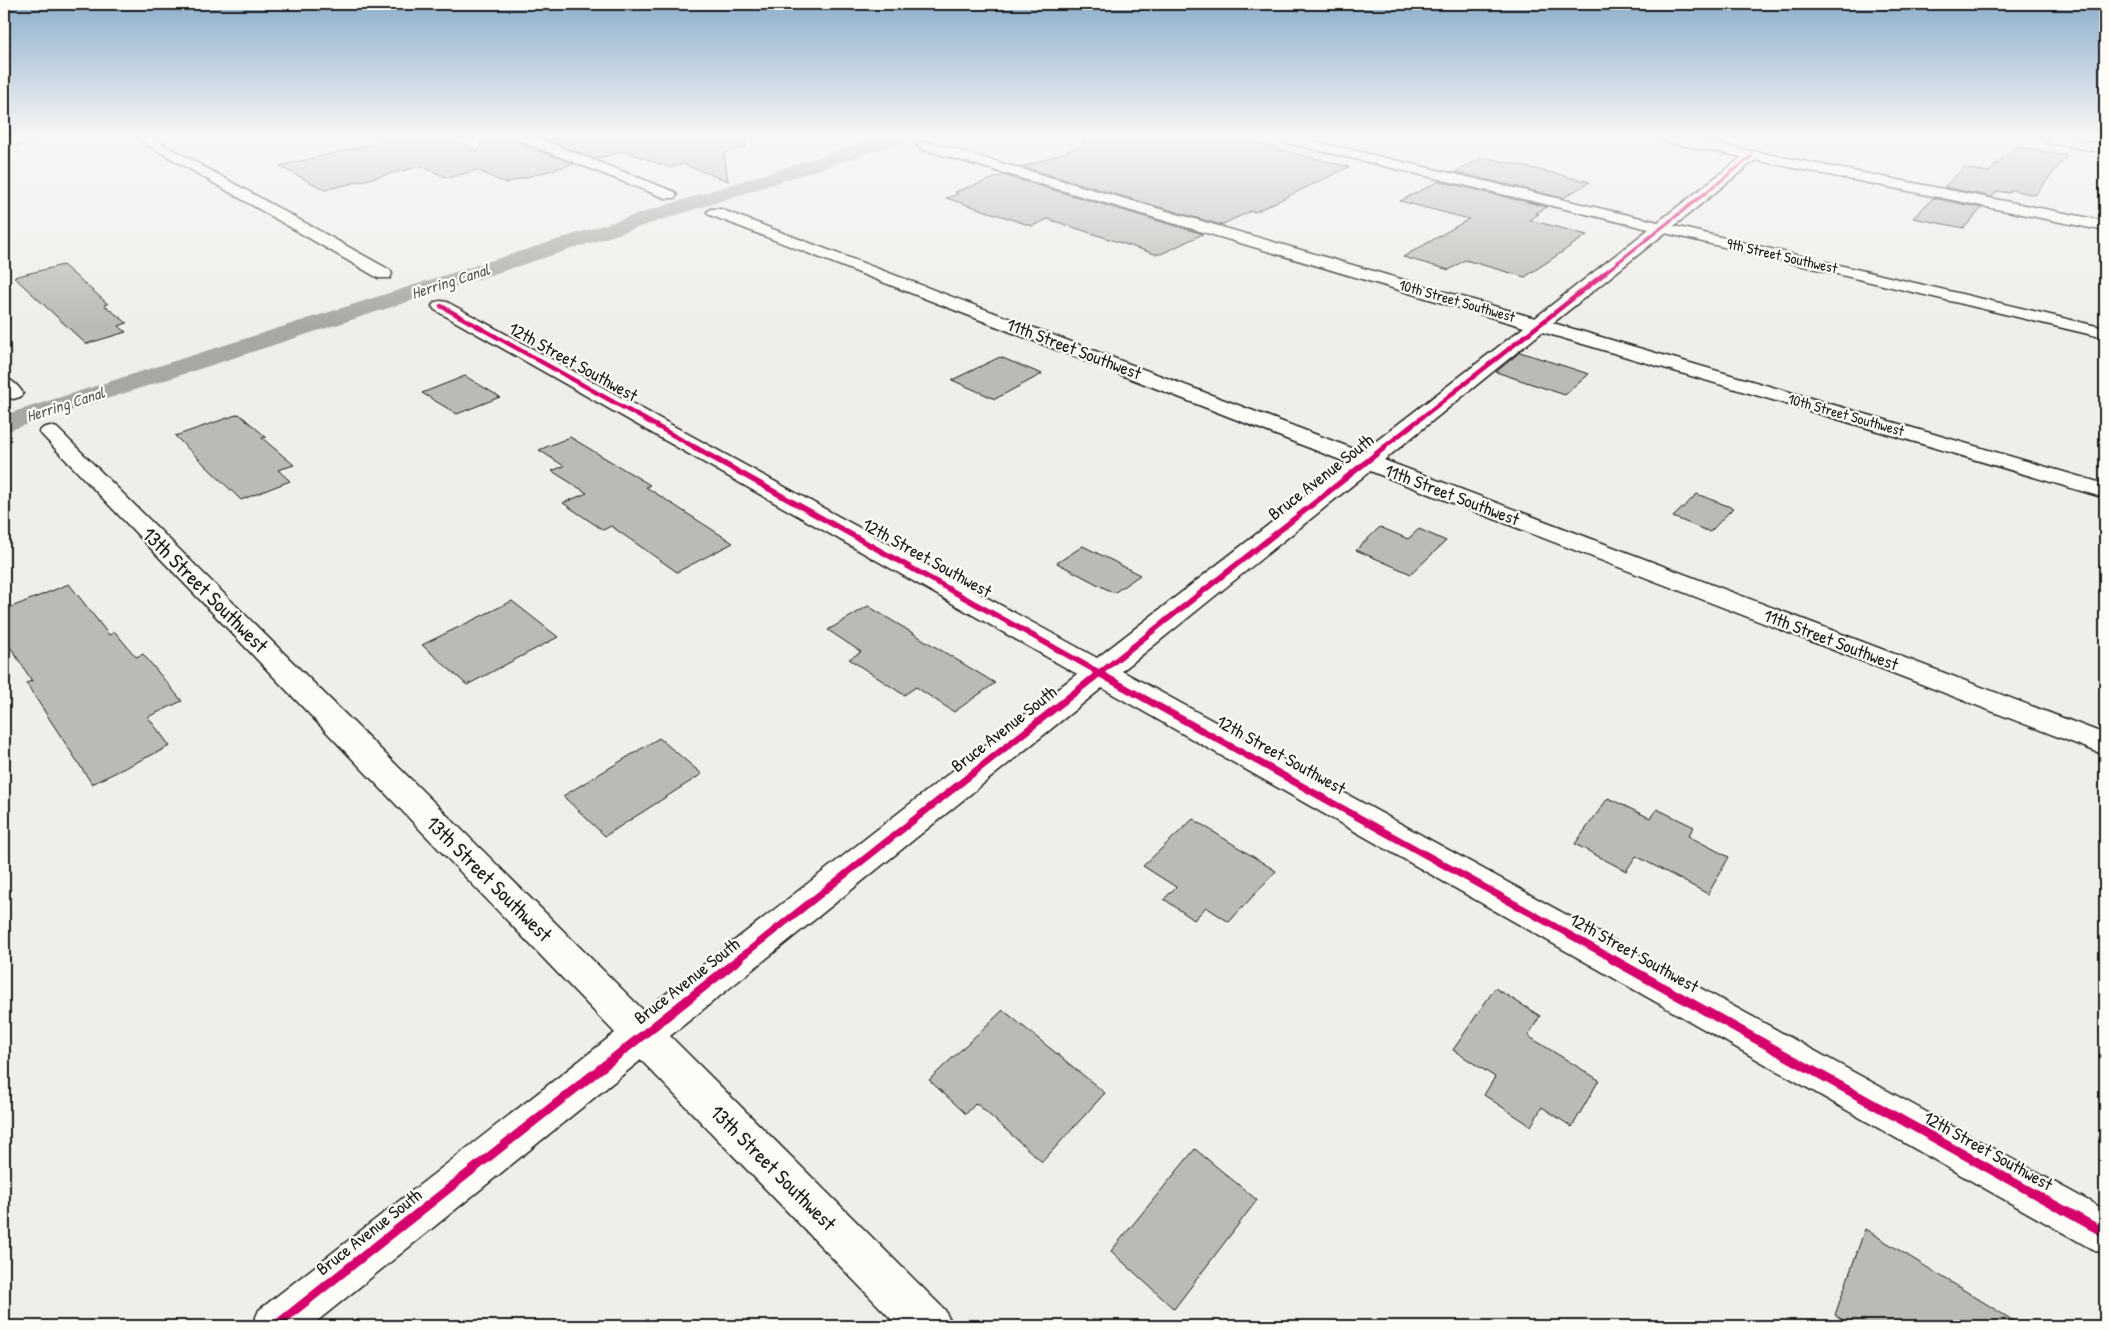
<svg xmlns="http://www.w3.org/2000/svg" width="2109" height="1330" viewBox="0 0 2109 1330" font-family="'Patrick Hand',sans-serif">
<rect width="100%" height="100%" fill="#f0eeea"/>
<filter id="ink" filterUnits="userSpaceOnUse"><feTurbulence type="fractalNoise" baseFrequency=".02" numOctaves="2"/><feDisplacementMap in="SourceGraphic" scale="10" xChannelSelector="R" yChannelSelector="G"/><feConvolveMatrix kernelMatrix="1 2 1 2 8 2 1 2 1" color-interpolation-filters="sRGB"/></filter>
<g filter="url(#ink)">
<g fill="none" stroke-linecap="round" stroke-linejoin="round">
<!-- canal -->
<path fill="#a8a7a3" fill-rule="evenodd" d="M878 138H906L903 142 4 432V415Z"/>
</g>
<!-- building -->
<path fill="#bbbab6" stroke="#1c1c1c" d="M398 138H449L479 152 482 138H517L519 143 574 164 505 183 477 170 448 178 421 166 325 190 279 166Z
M543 138H745L746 147 724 153 728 181 683 164 670 168 625 151 595 159Z
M1083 138H1235L1349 167 1255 212 1251 211 1221 225 1023 167 1082 146Z
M2015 146 2067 156 2035 195 2011 190 2009 193 1997 191 1992 197 1944 187 1964 168 1989 172Z
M1484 157 1590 182 1563 198 1455 172Z
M1003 175 1203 234 1161 254H1155L1048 219 1032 226 946 198 958 194 955 192Z
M1439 181 1547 207 1536 213 1539 214 1530 220 1587 235 1525 277 1465 260 1449 270 1403 257 1469 219 1400 201Z
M1933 198 1982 208 1964 228 1913 218Z
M63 265 108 304 104 305 127 323 119 326 126 332 86 344 14 277Z
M1520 352 1589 374 1565 395 1496 372Z
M1000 357 1042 374 995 399 952 380Z
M465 376 500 397 457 414 422 393Z
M239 414 266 437 262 438 294 465 278 470 290 481 241 500 175 436Z
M570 437 650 485 646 487 733 543 677 572 611 526 603 530 563 503 587 493 552 471 564 466 539 450Z
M1697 494 1733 508 1710 532 1673 517Z
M1380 527 1408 539 1419 529 1446 541 1411 574 1356 550Z
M1083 546 1113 561 1140 575 1114 593 1057 563Z
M69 584 109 635 115 632 136 657 143 654 182 701 148 717 170 746 92 784 26 683 32 681 4 637V610Z
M512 601 558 637 467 685 422 645Z
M868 606 995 683 954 712 916 687 904 695 849 659 861 652 828 630Z
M659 738 702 774 605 836 563 796Z
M1608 798 1650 818 1657 809 1694 827 1688 836 1729 857 1708 894 1636 856 1626 871 1575 844Z
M1193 819 1276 871 1229 922 1206 907 1194 920 1164 899 1176 887 1143 866Z
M1495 988 1540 1016 1528 1036 1599 1080 1572 1127 1542 1107 1531 1126 1484 1095 1495 1077 1453 1050Z
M1003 1010 1105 1093 1042 1162 976 1103 966 1114 929 1080Z
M1195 1149 1257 1200 1174 1309 1111 1251Z
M1865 1229 2022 1326H1852L1835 1315Z"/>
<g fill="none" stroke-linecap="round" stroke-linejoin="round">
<!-- minor casing -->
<g stroke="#1c1c1c" stroke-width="3">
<path id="minor" d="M35 138 34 141 4 147V139Z
M136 138H152L390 270 392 274 390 278H378Z
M519 138H537L675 192 677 195 675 198H665L520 141Z
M1277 138H1301L1658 222 1742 157 1665 142 1659 138H1686L2105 221V231L1755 160 1674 226 2105 328V338L1665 233 1553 323 2105 484V498L1542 332 1384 460 2105 734V755L1370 471 1122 671 2105 1210V1254L2090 1248 1102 688 670 1036 945 1310 952 1326H898L641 1060 311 1326H252L259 1310 615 1033 43 436 39 432 43 428 50 426 57 428 644 1011 1077 674 435 310 432 306 435 302 441 301 447 302 1097 658 1348 463 710 215 707 212 710 209H720L1362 452 1524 327 919 148 917 145 919 142H929L1535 318 1649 229 1283 142Z
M2038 138H2068L2105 145V153L2044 142Z
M4 378C13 380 18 386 23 393L20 397 13 399 4 395Z"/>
</g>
<!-- minor -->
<use href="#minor" fill="#fdfcf7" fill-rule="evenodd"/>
<!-- cycleway-far4 casing -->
<g stroke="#fdfcf7" stroke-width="5">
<path id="cycleway-far4" d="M1603 274 1752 156"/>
</g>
<!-- cycleway-far3 casing -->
<g stroke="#fdfcf7" stroke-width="6">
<path id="cycleway-far3" d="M441 306 696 448
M1383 448 1605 273"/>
</g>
<!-- cycleway-far2 casing -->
<g stroke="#fdfcf7" stroke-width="8">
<path id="cycleway-far2" d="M694 447 1098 672
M1101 672 1385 447"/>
</g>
<!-- cycleway-far1 casing -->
<g stroke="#fdfcf7" stroke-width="10">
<path id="cycleway-far1" d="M1095 671 1615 960
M737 960 1102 671"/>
</g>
<!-- cycleway casing -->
<g stroke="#fdfcf7" stroke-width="12">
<path id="cycleway" d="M1612 959 2105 1233
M275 1326 739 959"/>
</g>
<!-- cycleway-far4 -->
<use href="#cycleway-far4" stroke="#d6006c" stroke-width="3"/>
<!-- cycleway-far3 -->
<use href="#cycleway-far3" stroke="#d6006c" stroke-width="4.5"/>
<!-- cycleway-far2 -->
<use href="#cycleway-far2" stroke="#d6006c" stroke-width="5.5"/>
<!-- cycleway-far1 -->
<use href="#cycleway-far1" stroke="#d6006c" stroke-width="7"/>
<!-- cycleway -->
<use href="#cycleway" stroke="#d6006c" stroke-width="9"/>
</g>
</g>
<!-- sky -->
<linearGradient id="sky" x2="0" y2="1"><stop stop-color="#8eafcc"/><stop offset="0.42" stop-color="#f8f7f6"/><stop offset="1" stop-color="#f8f7f6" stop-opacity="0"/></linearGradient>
<rect width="2109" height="325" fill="url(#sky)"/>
<g text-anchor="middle" stroke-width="4.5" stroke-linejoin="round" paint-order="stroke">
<!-- far-street labels -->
<g font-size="15" fill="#1c1c1c" stroke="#fdfcf7">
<text transform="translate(1782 256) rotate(13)" y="5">9th Street Southwest</text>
<text transform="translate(1457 301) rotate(16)" y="5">10th Street Southwest</text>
<text transform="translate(1846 415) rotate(16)" y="5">10th Street Southwest</text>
</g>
<!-- far-water labels -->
<g font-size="16" font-style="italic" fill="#5b5b59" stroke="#fdfcf7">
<text transform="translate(450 281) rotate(-18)" y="6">Herring Canal</text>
<text transform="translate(65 404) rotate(-18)" y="6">Herring Canal</text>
</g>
<!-- street labels -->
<g font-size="18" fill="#1c1c1c" stroke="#fdfcf7">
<text transform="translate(1074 349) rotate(21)" y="6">11th Street Southwest</text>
<text transform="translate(573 362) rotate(29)" y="6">12th Street Southwest</text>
<text transform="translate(1321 477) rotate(-38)" y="6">Bruce Avenue South</text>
<text transform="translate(1452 495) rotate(21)" y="6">11th Street Southwest</text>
<text transform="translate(927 558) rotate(29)" y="6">12th Street Southwest</text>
<text transform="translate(1831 640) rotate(21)" y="6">11th Street Southwest</text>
<text transform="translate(1004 729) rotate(-38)" y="6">Bruce Avenue South</text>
<text transform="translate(1281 755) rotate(29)" y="6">12th Street Southwest</text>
<text transform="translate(1634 953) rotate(29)" y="6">12th Street Southwest</text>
<text transform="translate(687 981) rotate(-38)" y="6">Bruce Avenue South</text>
<text transform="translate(1988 1151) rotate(29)" y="6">12th Street Southwest</text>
<text transform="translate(369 1232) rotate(-38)" y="6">Bruce Avenue South</text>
</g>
<!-- near-street labels -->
<g font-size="21" fill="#1c1c1c" stroke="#fdfcf7">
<text transform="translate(205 590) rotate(45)" y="7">13th Street Southwest</text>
<text transform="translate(489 879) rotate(45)" y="7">13th Street Southwest</text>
<text transform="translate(773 1168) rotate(45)" y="7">13th Street Southwest</text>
</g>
</g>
<!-- margin -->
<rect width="2109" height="1330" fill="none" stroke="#fdfcf7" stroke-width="20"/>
<rect x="10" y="10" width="2089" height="1310" fill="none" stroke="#1c1c1c" stroke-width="2" filter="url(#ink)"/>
</svg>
